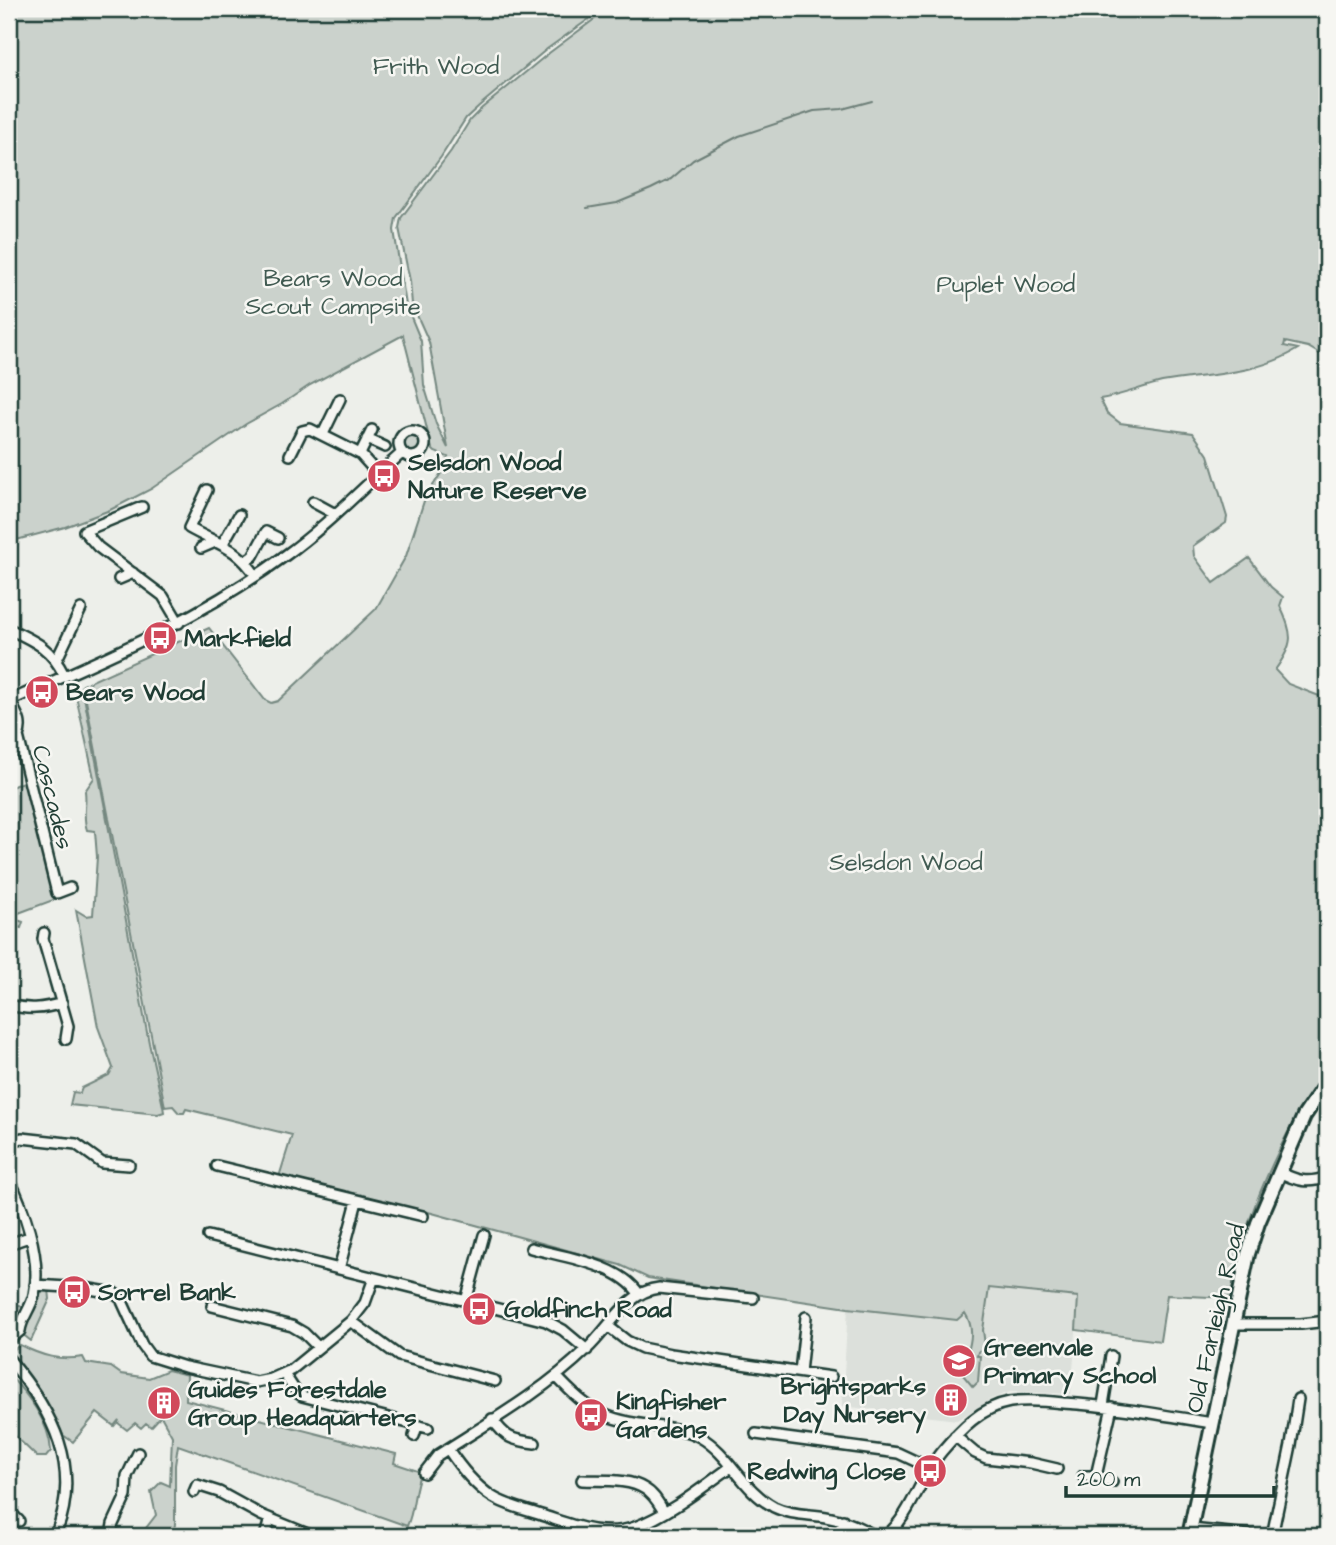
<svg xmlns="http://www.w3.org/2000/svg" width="1336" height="1545" viewBox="0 0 1336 1545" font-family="'Architects Daughter',sans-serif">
<rect width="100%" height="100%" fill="#edefea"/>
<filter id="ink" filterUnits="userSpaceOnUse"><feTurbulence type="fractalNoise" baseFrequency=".0143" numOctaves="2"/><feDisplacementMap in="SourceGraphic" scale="14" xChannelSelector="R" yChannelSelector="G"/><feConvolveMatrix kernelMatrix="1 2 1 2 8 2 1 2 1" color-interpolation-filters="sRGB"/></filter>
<g filter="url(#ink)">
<!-- built -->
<path fill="#dce0db" d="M989 1288 1079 1297 1071 1394 1010 1392 991 1399 957 1420 842 1406 848 1308 957 1320Z"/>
<!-- green -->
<path fill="#cbd2cc" stroke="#758880" stroke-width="2" d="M9 9H603L547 49 479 106 466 118 441 157 396 218 394 230 406 305 421 341 424 385 436 424 448 448 429 342 412 304 410 281 399 228 401 218 451 151 470 120 482 108 549 53 608 9H1327V358L1308 347 1285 342 1284 346 1298 349C1257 375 1207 374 1162 382 1141 387 1121 396 1100 399L1107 413 1120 423 1193 433 1208 455 1227 517 1226 523 1193 546 1194 556 1214 583 1249 558 1271 587 1283 597 1280 606C1294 635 1294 644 1275 670L1288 684 1327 699V1070C1284 1127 1239 1227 1231 1298L1167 1295 1160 1341 1076 1330 1078 1297 989 1288 983 1330 985 1345 978 1352 977 1356H980L978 1382 973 1387 963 1375C965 1352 979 1335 965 1313L957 1320 848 1308 648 1278 620 1265 545 1244 432 1213 279 1177 292 1135 186 1109 184 1113H179L173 1106 165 1107 83 685 209 628 265 700 271 703 278 701 376 609 406 556 425 498 445 467 448 457 435 452 432 449 403 335 310 385 282 404 246 424 151 489 110 510 65 527 9 542Z
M404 444a9 9 0 1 1 18 0a9 9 0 1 1-18 0Z
M82 686 149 1043 163 1106 164 1112 158 1114 70 1105 73 1092 80 1093 82 1088 109 1075 113 1068 98 1027 76 910 86 916 93 915 97 857 95 831 87 830C82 816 87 806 85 791L94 778 76 696 77 691Z
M25 781 56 899 16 914 17 920 23 922 21 928 10 925 12 921 9 920V788Z
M42 1289H49L50 1299 31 1341 21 1333 33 1311 37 1294Z
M9 1303 23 1307 20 1316 9 1330Z
M20 1345C42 1356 59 1361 83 1357L86 1363 111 1367 121 1374 149 1378 168 1370 187 1375 186 1400 396 1454 394 1463 421 1472C413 1490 415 1509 407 1526L178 1445 175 1465V1524L173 1536H144L148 1531 146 1528 156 1515 151 1492 161 1482 170 1486 172 1436 161 1416 151 1427 146 1423 141 1428 135 1423 127 1430 118 1423 119 1420 114 1426 97 1413 73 1442 63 1435 41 1392 9 1353Z
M9 1375C28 1395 49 1421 51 1451L46 1457H37L9 1430Z"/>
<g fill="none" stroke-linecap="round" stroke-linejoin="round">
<!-- stream -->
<path stroke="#6c7e77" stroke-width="2" d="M587 208 617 203 651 189 671 179 693 160 739 136 814 111 842 109 872 101"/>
<!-- street casing -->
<g stroke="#1f3d34" stroke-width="14">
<path id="street" d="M399 444a13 13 0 1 1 26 0a13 13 0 1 1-26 0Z
M323 434 340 399
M367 439 385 447
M360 454 372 430
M290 455 302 431 310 429 360 454 378 474
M207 490 189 528C219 545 236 546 256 576
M313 502 335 514
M142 507 84 531 98 547 163 596 179 623
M222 545 239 515
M201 548 215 542
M246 561 253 556 266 532 278 538
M119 579 133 573
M9 629C35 641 51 648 64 675
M57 659 81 609
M9 701C107 657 198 620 286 555 328 525 363 487 402 453
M10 701C16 714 24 722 18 736L57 893 70 888
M44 933 43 939 68 1026 66 1039
M9 1005C28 1010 43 1009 62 1003
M9 1142 22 1138 76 1144 102 1163 129 1165
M217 1166 423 1216
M1279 1172C1297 1181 1308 1184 1327 1177
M9 1178C25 1212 42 1257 34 1295 31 1308 21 1319 20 1331L9 1340
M208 1236 546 1321 563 1330 587 1350
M9 1244 29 1237
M531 1248C564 1257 620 1264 639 1294
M339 1269 357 1201
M35 1285 84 1288 114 1293 121 1299 142 1345 150 1356 185 1367 256 1382 271 1379 291 1370 351 1321 365 1303 374 1278
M466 1301 484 1235
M212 1306 292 1326 304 1333 318 1347
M351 1321 399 1356 495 1381
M1235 1324H1301L1327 1321
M609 1327 627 1341 642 1348 671 1354 831 1377
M9 1359C53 1412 83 1468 55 1536
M800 1372 806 1317
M284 1374 296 1392 302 1396 428 1428
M556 1376C589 1412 605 1420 653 1426 669 1428 686 1429 700 1437 730 1454 742 1490 774 1507 790 1515 809 1514 826 1517 845 1520 860 1528 876 1536
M1103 1405 1111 1356
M492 1419C506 1438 511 1440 535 1443
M756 1434 898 1453 928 1467
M414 1436 417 1426
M955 1436 975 1453 986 1458 1031 1463 1057 1469
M448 1449C460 1467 473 1484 491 1496 508 1507 528 1510 547 1517 575 1526 605 1538 635 1527 670 1514 701 1488 731 1467
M424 1473 438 1455C488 1423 544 1391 587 1349 609 1329 627 1291 659 1288L753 1298
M1083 1476H1096L1112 1482
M1096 1476 1112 1407
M582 1480C601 1481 629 1478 645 1489 654 1494 659 1504 664 1512
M194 1492 197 1485 219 1492 261 1515 310 1535
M9 1511 19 1521
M1191 1529 1259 1536
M111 1536 113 1524 126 1496 127 1476 138 1453
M265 1536 270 1519
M838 1536 843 1520
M886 1536C912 1514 920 1477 942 1451 960 1430 981 1407 1010 1402 1027 1399 1046 1401 1063 1403 1113 1406 1163 1415 1212 1423
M1272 1536 1291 1445 1298 1399"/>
</g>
<!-- secondary casing -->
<g stroke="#1f3d34" stroke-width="18">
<path id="secondary" d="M1189 1536 1248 1254 1258 1223 1304 1116 1327 1082"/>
</g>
<!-- street -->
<use href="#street" stroke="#f6f6f2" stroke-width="9"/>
<!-- secondary -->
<use href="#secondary" stroke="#f6f6f2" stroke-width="12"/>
</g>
</g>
<!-- icons -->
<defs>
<g id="bus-disc" transform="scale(1.75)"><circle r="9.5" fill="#d1495b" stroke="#f6f6f2"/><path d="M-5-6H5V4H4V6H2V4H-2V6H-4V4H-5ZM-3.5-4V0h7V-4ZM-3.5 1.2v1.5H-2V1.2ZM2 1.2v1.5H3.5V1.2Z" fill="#fff"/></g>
<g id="school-disc" transform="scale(1.75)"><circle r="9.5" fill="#d1495b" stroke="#f6f6f2"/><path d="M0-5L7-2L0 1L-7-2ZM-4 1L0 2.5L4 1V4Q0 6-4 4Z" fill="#fff"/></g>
<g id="building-disc" transform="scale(1.75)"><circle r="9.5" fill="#d1495b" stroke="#f6f6f2"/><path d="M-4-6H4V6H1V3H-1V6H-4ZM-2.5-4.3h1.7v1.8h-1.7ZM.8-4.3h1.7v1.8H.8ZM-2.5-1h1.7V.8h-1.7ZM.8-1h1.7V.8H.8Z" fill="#fff"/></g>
</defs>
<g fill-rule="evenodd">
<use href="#bus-disc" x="384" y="476"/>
<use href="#bus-disc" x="160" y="638"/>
<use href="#bus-disc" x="42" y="692"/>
<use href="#bus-disc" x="74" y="1292"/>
<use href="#bus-disc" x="479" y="1309"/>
<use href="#school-disc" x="959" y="1361"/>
<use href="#building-disc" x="951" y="1400"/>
<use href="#building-disc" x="164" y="1403"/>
<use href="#bus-disc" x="591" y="1415"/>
<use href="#bus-disc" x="930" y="1471"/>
</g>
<g text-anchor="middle" stroke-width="5" stroke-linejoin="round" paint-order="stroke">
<!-- park labels -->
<g font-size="24" fill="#415b52" stroke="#f6f6f2">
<text x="436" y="74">Frith Wood</text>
<text x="333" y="286">Bears Wood<tspan x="333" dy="28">Scout Campsite</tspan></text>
<text x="1006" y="292">Puplet Wood</text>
<text x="906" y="870">Selsdon Wood</text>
</g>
<!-- poi labels -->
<g font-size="24" font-weight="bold" fill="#1f3d34" stroke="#f6f6f2" text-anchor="start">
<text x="408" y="470">Selsdon Wood<tspan x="408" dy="28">Nature Reserve</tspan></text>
<text x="184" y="646">Markfield</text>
<text x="66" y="700">Bears Wood</text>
<text x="98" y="1300">Sorrel Bank</text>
<text x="504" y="1317">Goldfinch Road</text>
<text x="984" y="1355">Greenvale<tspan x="984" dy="28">Primary School</tspan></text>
<text x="926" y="1394" text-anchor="end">Brightsparks<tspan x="926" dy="28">Day Nursery</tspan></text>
<text x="188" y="1397">Guides Forestdale<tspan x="188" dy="28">Group Headquarters</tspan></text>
<text x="616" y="1409">Kingfisher<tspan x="616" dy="28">Gardens</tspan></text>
<text x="906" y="1479" text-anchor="end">Redwing Close</text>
</g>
<!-- street labels -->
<g font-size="24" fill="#1f3d34" stroke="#f6f6f2">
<text transform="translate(53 797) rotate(76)" y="8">Cascades</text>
<text transform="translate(1215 1318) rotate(-77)" y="8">Old Farleigh Road</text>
</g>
</g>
<!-- margin -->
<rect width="1336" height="1545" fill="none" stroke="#f6f6f2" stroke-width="35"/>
<rect x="18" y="18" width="1301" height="1510" fill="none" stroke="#1f3d34" stroke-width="2.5" filter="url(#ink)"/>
<!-- scale -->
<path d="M1066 1486v10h208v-10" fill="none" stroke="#1f3d34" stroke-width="3.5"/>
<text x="1077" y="1486" font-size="21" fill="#1f3d34" stroke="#f6f6f2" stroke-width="5" paint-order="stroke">200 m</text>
</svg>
